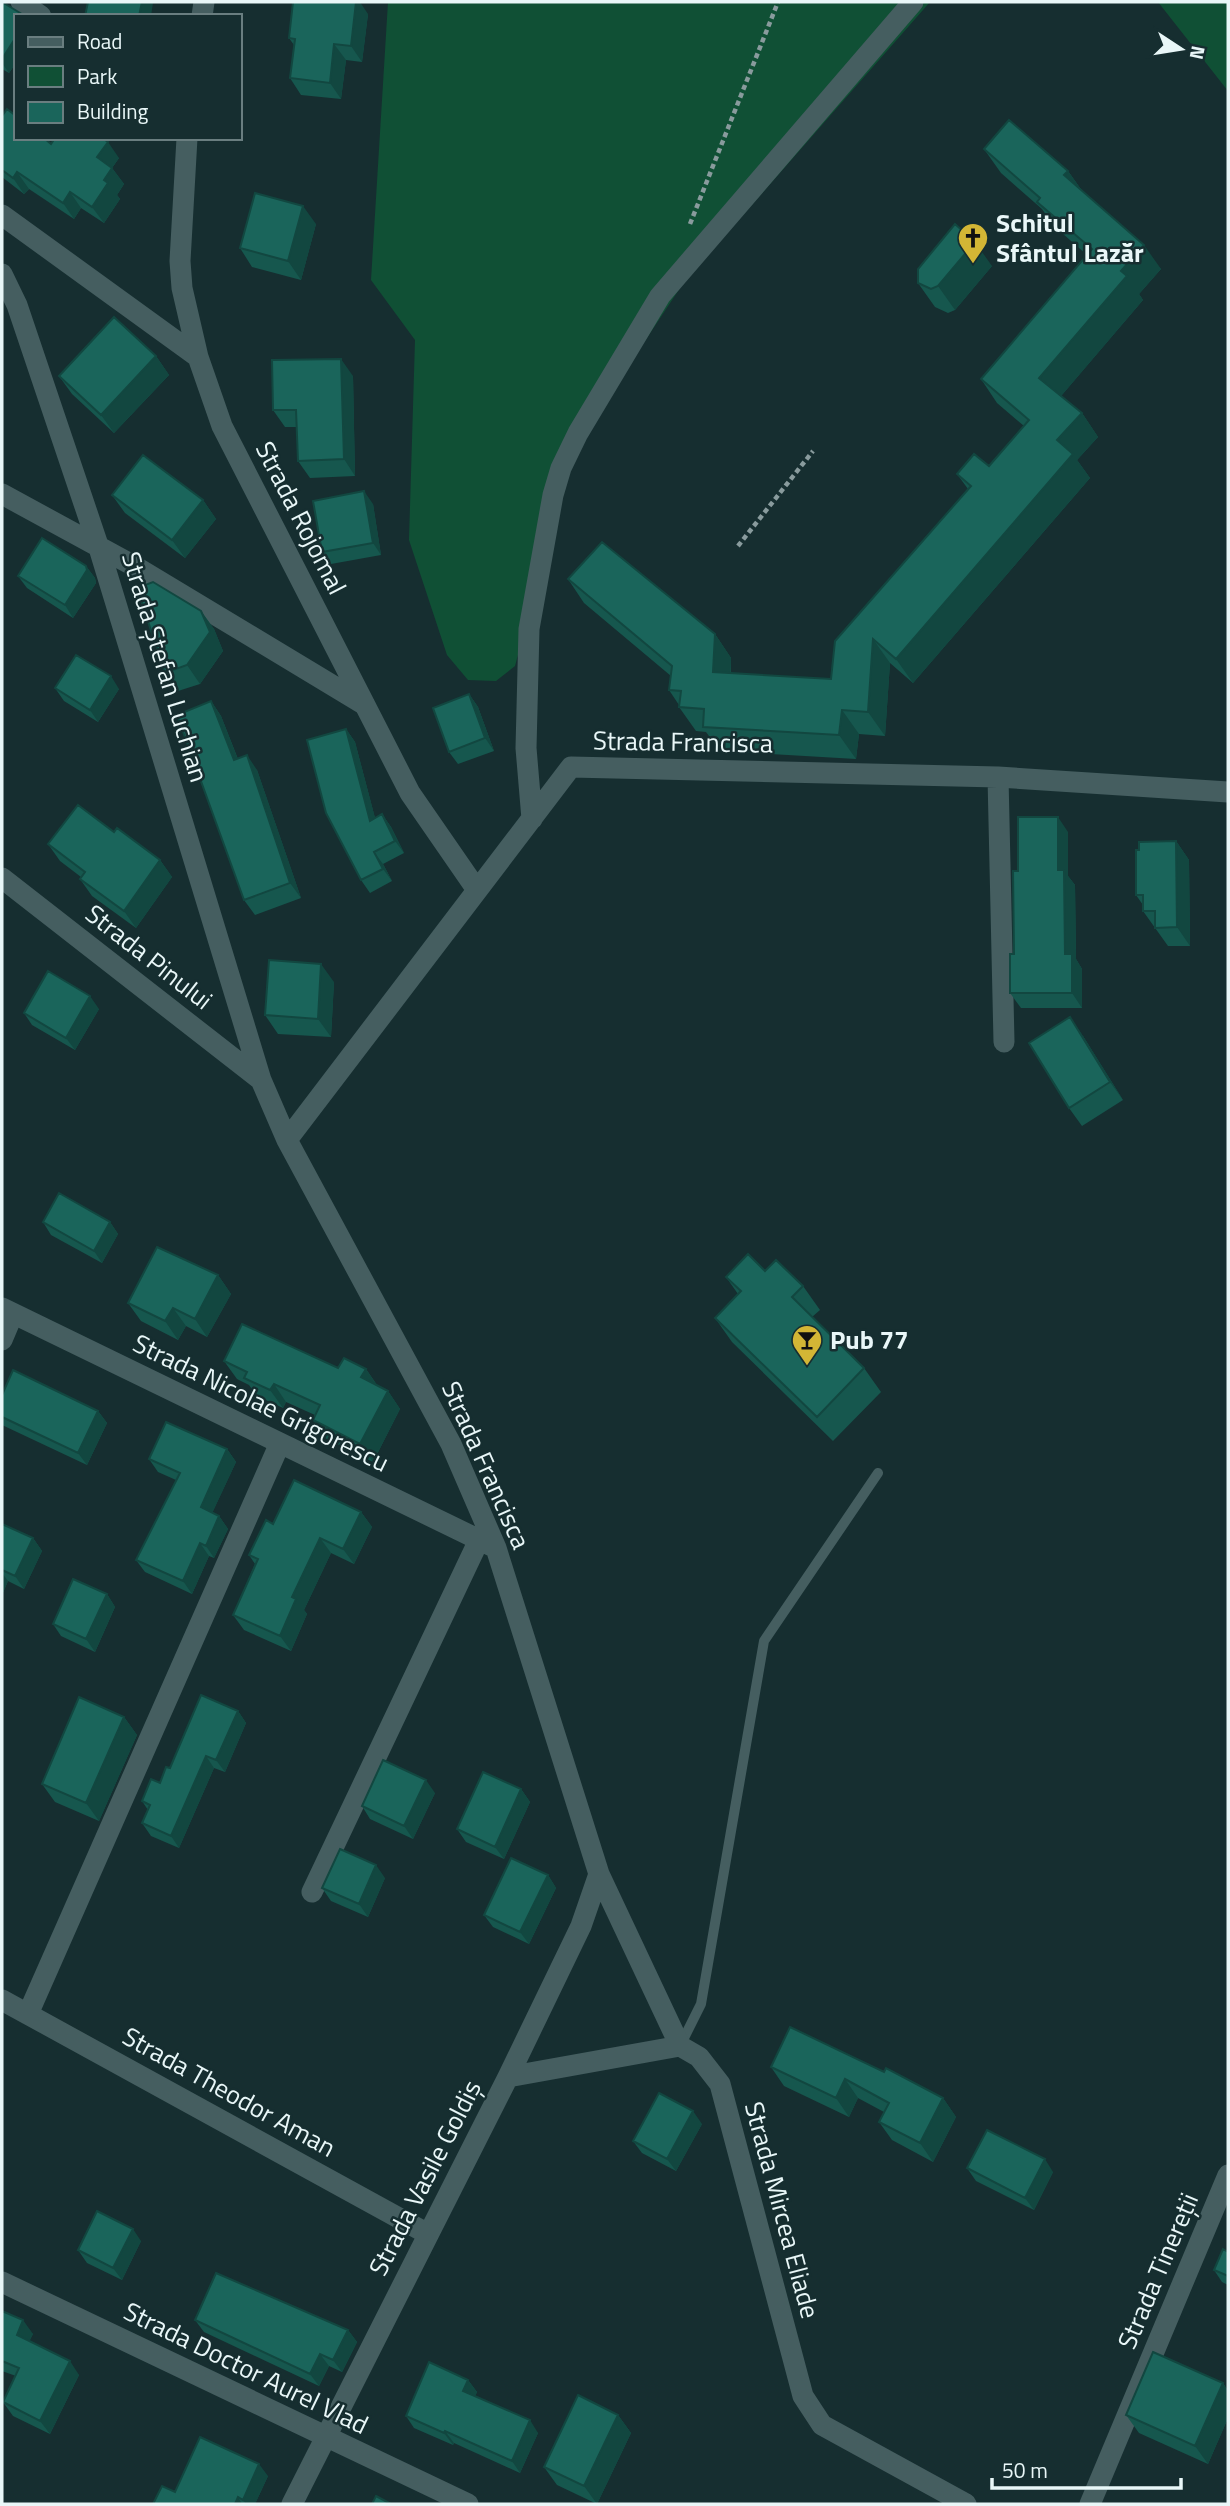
<svg xmlns="http://www.w3.org/2000/svg" width="1230" height="2506" viewBox="0 0 1230 2506" font-family="'Titillium Web',sans-serif">
<rect width="100%" height="100%" fill="#162e30"/>
<!-- green -->
<path fill="#105035" d="M388 2H930L684 282 599 410 563 487 515 666 496 681 468 680 447 655 409 540 415 340 371 280Z
M1158 2H1228V91Z"/>
<g fill="none" stroke-linecap="round" stroke-linejoin="round">
<!-- path -->
<path stroke="#899b9d" stroke-width="4.5" stroke-dasharray="5 3.5" stroke-linecap="butt" d="M690 224 778 2
M738 546 813 451"/>
<!-- lane -->
<path stroke="#455e60" stroke-width="10" d="M680 2046 701 2004 764 1641 878 1473"/>
<!-- street -->
<path stroke="#455e60" stroke-width="21" d="M21 2 41 16
M202 16 204 2
M187 138 180 261 182 288 198 357 222 426 410 793 477 890
M2 215 198 357
M2 274 17 305 99 548 261 1080 287 1140 451 1444 496 1548 599 1874 680 2046 699 2057 720 2084 803 2396 822 2425 966 2504
M2 494 136 567 365 705
M998 777 1004 1042
M532 819 526 748 529 629 553 495 561 468 578 433 660 296 913 2
M2 878 261 1080
M287 1140 571 767 998 777 1228 792
M2 1308 496 1548
M2 1340 13 1314
M312 1892 479 1540
M2 2000 428 2234
M28 2014 280 1443
M508 2077 680 2046
M2 2282 468 2504
M292 2504 508 2077 581 1926 599 1874
M1090 2504 1228 2175"/>
</g>
<!-- wall -->
<path fill="#16574e" d="M2 2 16 16V63L9 73 2 69Z
M368 14 362 62 346 60 341 99 301 95 290 78 294 45 289 38Z
M2 116 51 144 119 158 112 168 124 184 117 195 120 199 104 223 81 208 74 219 29 189 24 194 2 177Z
M984 149 1068 171 1083 192 1161 269 1139 294 1143 300 1061 396 1082 413 1098 437 1077 460 1090 478 913 683 890 663 885 736 859 734 856 759 720 751 706 732 696 731 679 707V705L669 690 671 676 584 603 568 579 715 634 731 658V673L831 679 968 489 957 474 989 466 1024 426 997 403 981 379 1087 255 1054 226 1042 209 1001 173Z
M316 224 301 280 252 267 240 248Z
M992 266 955 310 948 313 935 307 918 283Z
M156 356 169 375 114 433 72 394 59 376Z
M353 376 355 476 310 478 298 461 297 427H285L273 410Z
M112 495 203 500 216 519 185 558 125 513Z
M373 504 381 555 331 564 322 552Z
M86 566 95 578 96 583 73 618 27 588 18 576Z
M201 611 214 629 223 651 200 684 178 691 165 673Z
M55 688 119 689 98 722 64 701Z
M469 694 478 707 494 751 458 764 449 752Z
M211 701 221 716 238 759 257 770 301 898 255 915 244 900Z
M346 729 355 742 375 818 382 814 391 827 404 853 383 864 392 881 370 893 361 880Z
M114 832 160 860 172 877 136 928 92 896 80 879 81 877 60 861 48 844Z
M1068 832V876L1075 885 1076 959 1082 969V1008H1021L1010 993 1014 954 1018 871Z
M1176 841 1189 860 1190 946H1168L1143 911V905L1136 895 1139 850Z
M334 982 331 1037 278 1034 265 1015Z
M99 1009 75 1050 32 1025 24 1013Z
M1083 1036 1123 1100 1082 1126 1069 1108Z
M43 1222H110L118 1234 102 1263 51 1235Z
M765 1271 803 1286 820 1310 812 1317 864 1368 881 1392 833 1441 732 1342 715 1318 738 1294 726 1277Z
M218 1275 231 1294 207 1337 186 1326 178 1340 141 1321 128 1303Z
M224 1361 338 1368 366 1369 377 1385 388 1391 400 1409 373 1462 325 1438 313 1420 315 1415 286 1402 283 1408 257 1396 249 1385 237 1379Z
M2 1395 98 1411 107 1423 87 1465 2 1425Z
M227 1449 236 1462 212 1513 219 1516 228 1529 214 1558 209 1556 192 1594 145 1572 136 1560 176 1480 158 1472 149 1459Z
M361 1512 372 1527 354 1564 331 1553 304 1610 307 1614 291 1651 244 1630 233 1615 255 1564 249 1555 273 1524Z
M2 1524 33 1538 42 1551 24 1589 8 1581 2 1595Z
M107 1594 115 1607 95 1652 61 1636 53 1624Z
M238 1711 246 1723 225 1772 214 1768 179 1848 151 1836 142 1823 148 1810 142 1801 160 1783 170 1768Z
M124 1717 137 1735 99 1821 55 1802 42 1784Z
M521 1789 530 1802 504 1859 466 1842 457 1829Z
M435 1793 413 1839 370 1819 362 1806Z
M548 1875 556 1888 529 1944 493 1927 484 1915Z
M385 1878 368 1917 331 1901 322 1888Z
M771 2067 884 2072 943 2098 956 2117 933 2162 892 2140 879 2122 884 2112 858 2098 849 2117 784 2086Z
M702 2124 676 2171 642 2153 633 2141Z
M967 2168 1053 2172 1034 2210 976 2181Z
M141 2241 122 2280 87 2263 78 2250Z
M1228 2252V2285L1222 2282 1214 2270Z
M2 2311 33 2334 29 2341 79 2375 50 2434 13 2416 3 2402 16 2376 2 2371Z
M195 2320 348 2330 357 2342 342 2372 329 2366 319 2386 204 2332Z
M468 2380 477 2392 475 2396 538 2433 520 2473 454 2443 453 2445 414 2428 406 2416Z
M1223 2383 1228 2391V2418L1208 2464 1139 2433 1126 2415Z
M618 2415 631 2433 597 2504 557 2485 544 2467Z
M268 2476 255 2504H153L175 2492Z"/>
<!-- shaded-wall -->
<path fill="#124740" d="M142 2 153 3 151 16H139Z
M356 2H360L368 14 362 62 351 46Z
M16 37V63L9 73 2 63V59Z
M334 44 346 60 341 99 330 83Z
M108 142 119 158 112 168 124 184 117 195 120 199 104 223 92 207 104 180 97 157Z
M1068 171 1085 195 1064 175Z
M17 172 29 189 24 194 13 178Z
M70 192 81 208 74 219 63 203Z
M303 206 316 224 301 280 288 261Z
M975 242 992 266 955 310 938 286Z
M1144 245 1161 269 1139 294 1143 300 1056 402 1039 378 1121 271Z
M156 356 169 375 114 433 101 415Z
M341 359 353 376 355 476 344 459Z
M1082 413 1098 437 1077 460 1090 478 913 683 896 659 1057 440Z
M364 491 373 504 381 555 373 543Z
M203 500 216 519 185 558 172 540Z
M86 566 95 578 96 583 73 618 65 605Z
M201 611 214 629 223 651 200 684 187 665Z
M715 634 731 658 730 696 713 672Z
M873 639 890 663 885 736 868 712Z
M111 676 119 689 98 722 90 710Z
M469 694 478 707 494 751 485 738Z
M211 701 221 716 244 775 234 760Z
M842 710 859 734 856 759 839 735Z
M346 729 355 742 379 833 370 821Z
M247 755 257 770 301 898 290 883Z
M382 814 391 827 404 853 395 841Z
M1058 817 1068 832V876L1075 885 1076 959 1082 969V1008L1072 993 1065 954 1058 870Z
M1176 841 1189 860 1190 946 1177 927Z
M374 852 383 864 392 881 383 869Z
M160 860 172 877 136 928 124 911Z
M321 964 334 982 331 1037 318 1019Z
M90 996 99 1009 75 1050 66 1038Z
M1070 1017 1083 1036 1123 1100 1110 1082Z
M110 1222 118 1234 102 1263 94 1251Z
M218 1275 231 1294 207 1337 195 1319Z
M173 1308 186 1326 178 1340 165 1321Z
M366 1369 378 1387 361 1377Z
M274 1384 286 1402 283 1408 270 1390Z
M388 1391 400 1409 373 1462 360 1444Z
M98 1411 107 1423 87 1465 78 1453Z
M227 1449 236 1462 209 1520 201 1507Z
M361 1512 372 1527 354 1564 343 1549Z
M219 1516 228 1529 214 1558 206 1546Z
M33 1538 42 1551 24 1589 15 1576Z
M320 1538 331 1553 304 1610 307 1614 291 1651 280 1636 292 1597Z
M200 1543 209 1556 192 1594 183 1581Z
M2 1573 8 1581 2 1595Z
M107 1594 115 1607 95 1652 86 1639Z
M238 1711 246 1723 225 1772 216 1760Z
M124 1717 137 1735 99 1821 86 1803Z
M206 1756 214 1768 179 1848 171 1836Z
M426 1780 435 1793 413 1839 404 1826Z
M521 1789 530 1802 504 1859 495 1847Z
M376 1865 385 1878 368 1917 359 1904Z
M548 1875 556 1888 529 1944 520 1932Z
M845 2079 858 2098 849 2117 836 2098Z
M943 2098 956 2117 933 2162 920 2143Z
M693 2111 702 2124 676 2171 667 2159Z
M1045 2159 1053 2172 1034 2210 1025 2198Z
M133 2229 141 2241 122 2280 113 2268Z
M23 2320 33 2334 26 2349 17 2335Z
M348 2330 357 2342 342 2372 333 2360Z
M320 2354 329 2366 319 2386 310 2374Z
M70 2361 79 2375 50 2434 40 2421Z
M468 2380 477 2392 472 2403 463 2391Z
M1223 2383 1228 2391V2418L1208 2464 1195 2446Z
M618 2415 631 2433 597 2504 584 2486Z
M530 2420 538 2433 520 2473 512 2461Z
M445 2431 454 2443 453 2445 444 2433Z
M259 2464 268 2476 255 2504H246L243 2500Z
M238 2497 242 2504H235Z"/>
<!-- building -->
<path fill="#1a655b" stroke="#124740" stroke-width="2" d="M2 2 25 16H16V37L2 59Z
M88 2H142L139 16H85Z
M293 2H356L351 46 334 44 330 83 290 78 295 39 289 38Z
M7 109 16 116V138H44L51 144 55 138H102L108 142 97 157 112 168 104 180 108 183 92 207 70 192 63 203 17 172 13 178 2 170V116Z
M1009 120 1068 171 1064 175 1144 245 1121 271 1127 276 1039 378 1082 413 1057 440 1073 454 896 659 873 639 868 712 842 710 839 735 703 727 704 709 679 707 681 691 669 690 672 666 568 579 602 542 715 634 713 672 831 679 835 641 971 486 957 474 974 454 989 466 1029 420 981 379 1092 249 1037 202 1040 198 984 149Z
M255 193 303 206 288 261 240 248Z
M955 224 975 242 938 286 931 289 918 283V269Z
M114 317 156 356 101 415 59 376Z
M341 359 344 459 298 461 296 410H273L272 360Z
M143 455 203 500 172 540 112 495Z
M364 491 373 543 322 552 313 501Z
M42 538 86 566 87 570 65 605 18 576Z
M153 582 201 611 210 632 187 665 165 673 137 588Z
M76 655 111 676 90 710 55 688Z
M469 694 485 738 449 752 433 708Z
M211 701 234 760 247 755 290 883 244 900 177 715Z
M346 729 370 821 382 814 395 841 374 852 383 869 361 880 326 813 307 740Z
M78 805 114 832 117 828 160 860 124 911 80 879 85 872 48 844Z
M1018 817H1058V870H1064L1065 954H1072V993H1010V954H1014L1013 871H1018Z
M1176 841 1177 927 1155 928V911H1143V895H1136V850H1139V842Z
M269 960 321 964 318 1019 265 1015Z
M48 971 90 996 66 1038 24 1013Z
M1070 1017 1110 1082 1069 1108 1029 1043Z
M59 1193 110 1222 94 1251 43 1222Z
M157 1247 218 1275 195 1319 173 1308 165 1321 128 1303Z
M748 1254 765 1271 776 1260 803 1286 792 1297 864 1368 817 1417 715 1318 741 1291 726 1277Z
M242 1324 338 1368 344 1358 366 1369 361 1377 388 1391 360 1444 313 1420 320 1405 274 1384 270 1390 244 1378 247 1372 224 1361Z
M13 1370 98 1411 78 1453 2 1417V1395Z
M166 1422 227 1449 201 1507 219 1516 206 1546 200 1543 183 1581 136 1560 180 1473 149 1459Z
M294 1480 361 1512 343 1549 320 1538 292 1597 296 1599 280 1636 233 1615 258 1559 249 1555 266 1520 273 1524Z
M2 1524 33 1538 15 1576 2 1570Z
M73 1579 107 1594 86 1639 53 1624Z
M201 1695 238 1711 216 1760 206 1756 171 1836 142 1823 150 1805 142 1801 151 1779 160 1783 166 1767 170 1768Z
M79 1697 124 1717 86 1803 42 1784Z
M383 1760 426 1780 404 1826 362 1806Z
M483 1772 521 1789 495 1847 457 1829Z
M340 1849 376 1865 359 1904 322 1888Z
M511 1858 548 1875 520 1932 484 1915Z
M790 2027 884 2072 886 2068 943 2098 920 2143 879 2122 889 2103 845 2079 836 2098 771 2067Z
M659 2093 693 2111 667 2159 633 2141Z
M987 2130 1045 2159 1025 2198 967 2168Z
M97 2211 133 2229 113 2268 78 2250Z
M1223 2249 1228 2252V2276L1214 2270Z
M216 2273 348 2330 333 2360 320 2354 310 2374 195 2320Z
M2 2311 23 2320 17 2335 70 2361 40 2421 3 2402 19 2368 2 2361Z
M1153 2352 1223 2383 1195 2446 1126 2415Z
M429 2362 468 2380 463 2391 530 2420 512 2461 445 2431 444 2433 406 2416Z
M578 2395 618 2415 584 2486 544 2467Z
M200 2437 259 2464 243 2500 238 2497 235 2504H153L162 2486 175 2492Z
M376 2496 391 2504H372Z"/>
<!-- icons -->
<defs>
<g id="church-pin" transform="scale(1.575)"><path d="M0 17L-7.5 6A9.5 9.5 0 1 1 7.5 6Z" fill="#d3b635" stroke="#162e30"/><path d="M-1.2-6h2.4v3.5h3.3v2.4h-3.3V6h-2.4V-.1h-3.3v-2.4h3.3Z" fill="#111"/></g>
<g id="bar-pin" transform="scale(1.575)"><path d="M0 17L-7.5 6A9.5 9.5 0 1 1 7.5 6Z" fill="#d3b635" stroke="#162e30"/><path d="M-6-5H6L.8 .8V4.5H3.5V6h-7V4.5H-.8V.8Z" fill="#111"/></g>
</defs>
<g fill-rule="evenodd">
<use href="#church-pin" x="973" y="238"/>
<use href="#bar-pin" x="807" y="1340"/>
</g>
<g text-anchor="middle" stroke-width="5" stroke-linejoin="round" paint-order="stroke">
<!-- poi labels -->
<g font-size="26" font-weight="bold" fill="#e9f7f8" stroke="#162e30" text-anchor="start">
<text x="996" y="232">Schitul<tspan x="996" dy="30">Sfântul Lazăr</tspan></text>
<text x="830" y="1349">Pub 77</text>
</g>
<!-- street labels -->
<g font-size="26" fill="#e9f7f8" stroke="#162e30">
<text transform="translate(301 518) rotate(63)" y="9">Strada Rojomal</text>
<text transform="translate(165 667) rotate(73)" y="9">Strada Ștefan Luchian</text>
<text transform="translate(683 742) rotate(1)" y="9">Strada Francisca</text>
<text transform="translate(149 957) rotate(38)" y="9">Strada Pinului</text>
<text transform="translate(261 1403) rotate(26)" y="9">Strada Nicolae Grigorescu</text>
<text transform="translate(486 1465) rotate(66)" y="9">Strada Francisca</text>
<text transform="translate(229 2092) rotate(29)" y="9">Strada Theodor Aman</text>
<text transform="translate(425 2178) rotate(-63)" y="9">Strada Vasile Goldiș</text>
<text transform="translate(782 2210) rotate(75)" y="9">Strada Mircea Eliade</text>
<text transform="translate(1158 2271) rotate(-67)" y="9">Strada Tinereții</text>
<text transform="translate(246 2368) rotate(26)" y="9">Strada Doctor Aurel Vlad</text>
</g>
</g>
<!-- border -->
<rect width="1230" height="2506" fill="none" stroke="#e9f7f8" stroke-width="7"/>
<!-- legend -->
<rect x="14" y="14" width="228" height="126" fill="#162e30" stroke="#6a7e80" stroke-width="2"/>
<rect x="28" y="37" width="35" height="10" fill="#455e60" stroke="#6a7e80" stroke-width="2"/>
<text x="77" y="49" font-size="21" fill="#e9f7f8">Road</text>
<rect x="28" y="66" width="35" height="21" fill="#105035" stroke="#6a7e80" stroke-width="2"/>
<text x="77" y="84" font-size="21" fill="#e9f7f8">Park</text>
<rect x="28" y="102" width="35" height="21" fill="#1a655b" stroke="#6a7e80" stroke-width="2"/>
<text x="77" y="119" font-size="21" fill="#e9f7f8">Building</text>
<!-- north arrow -->
<g transform="translate(1181 49) rotate(102)" stroke="#162e30" stroke-width="5" paint-order="stroke">
<path d="M0-5L12 26L0 18L-12 26Z" fill="#e9f7f8"/>
<text y="-10" font-size="19" font-weight="bold" text-anchor="middle" fill="#e9f7f8">N</text>
</g>
<!-- scale -->
<path d="M992 2478v10h189v-10" fill="none" stroke="#e9f7f8" stroke-width="3.5"/>
<text x="1002" y="2478" font-size="21" fill="#e9f7f8" stroke="#162e30" stroke-width="5" paint-order="stroke">50 m</text>
</svg>
